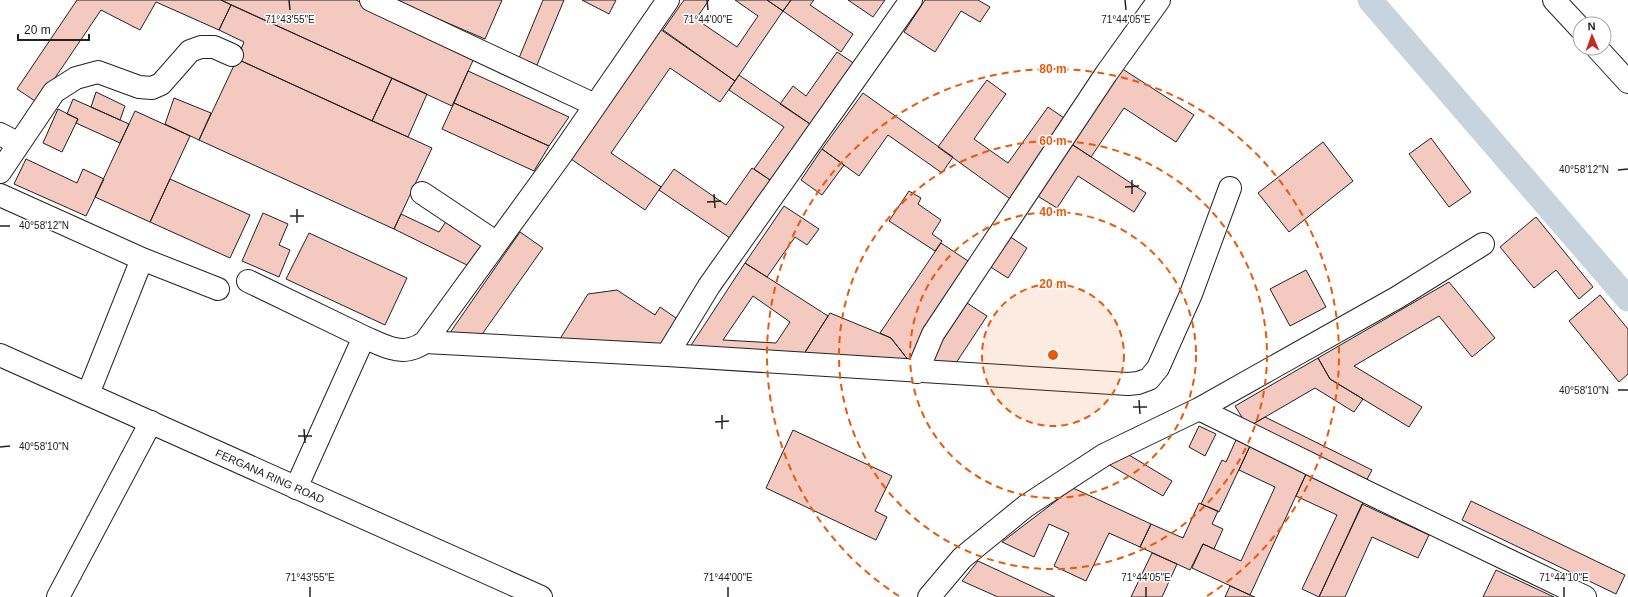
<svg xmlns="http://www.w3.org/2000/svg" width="1628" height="597" viewBox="0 0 1628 597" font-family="Arial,sans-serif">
<rect width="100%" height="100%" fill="#fff"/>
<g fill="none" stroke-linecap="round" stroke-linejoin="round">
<!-- canal -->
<path stroke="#c7d3dd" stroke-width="25" d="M1370 0 1628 299"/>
</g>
<!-- building -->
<path fill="#f3c9c0" stroke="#222" fill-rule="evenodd" d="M77 0H221L231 5 219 30 156 2 140 30 101 10 38 103 17 89Z
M221 0H356L476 54 452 106Z
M394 0H502L485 39Z
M543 0H564L537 65 519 58Z
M582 0H616L609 14Z
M684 0H709L696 19 737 47 758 16 735 0H767L783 11 735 81 663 30Z
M767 0H791L783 11Z
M791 0H814L810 5 853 34 841 52 783 11Z
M848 0H885L873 17Z
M925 0H978L990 7 980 22 961 11 935 52 904 32Z
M231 5 392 78 372 121 237 59 244 42 219 30Z
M660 29 735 81 720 102 670 68 611 153 661 187 645 210 571 159Z
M837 52 858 66 816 128 780 104 793 86 806 96Z
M237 59 432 148 394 229 199 140Z
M1121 68 1194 115 1176 142 1124 108 1091 157 1070 143Z
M468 71 569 117 549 146 454 103Z
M739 75 816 128 776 184 754 169 784 127 729 90Z
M392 78 427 94 408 137 372 121Z
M987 80 1006 94 974 139 1008 163 1048 107 1070 122 1013 201 938 147Z
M96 92 125 106 120 120 91 107Z
M863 93 953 157 942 173 888 135 859 176 822 149Z
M174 98 211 113 199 140 165 124Z
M73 99 129 124 120 143 76 123 78 119 67 114Z
M454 103 549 146 534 171 442 129Z
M58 109 78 119 62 152 43 143Z
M135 111 190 136 150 222 95 197Z
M1431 138 1471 192 1449 207 1409 154Z
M1323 142 1353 181 1289 232 1258 193Z
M1070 143 1146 193 1134 212 1078 176 1057 208 1036 195Z
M822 149 844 165 822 195 801 180Z
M26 159 77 183 83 169 104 179 86 216 14 184Z
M752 168 776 184 736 242 659 190 674 169 726 205Z
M170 179 250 215 230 258 150 222Z
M909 191 921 198 918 204 941 220 932 234 942 241 935 251 889 221Z
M784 206 819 229 807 245 795 237 767 277 745 263Z
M263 213 288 224 279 245 290 250 279 277 242 261Z
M401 214 439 232 451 214 489 240 471 267 394 229Z
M1536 217 1593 287 1579 299 1556 270 1534 288 1500 247Z
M520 232 543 248 478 340 447 337Z
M309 233 407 278 385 325 286 279Z
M1009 236 1027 248 1008 278 989 266Z
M941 243 974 265 909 361 891 338 880 333Z
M745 263 828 316 802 357 688 350ZM753 296 790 322 776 343 723 340Z
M1306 270 1326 307 1290 326 1270 289Z
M1449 282 1495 338 1472 357 1439 316 1354 366 1422 407 1409 427 1330 379 1318 358Z
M617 290 655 315 660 307 679 320 662 346 558 342 588 294Z
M1600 295 1628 329V374L1619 382 1569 321Z
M964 301 987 316 954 366 924 362Z
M830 313 891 338 909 361 802 357Z
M1318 358 1330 379 1363 399 1354 412 1315 388 1248 427 1235 406Z
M1265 417 1372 470 1364 485 1248 427Z
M1199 426 1216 434 1205 456 1189 447Z
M793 430 892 476 875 511 887 517 876 540 766 488Z
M1236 440 1250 446 1219 512 1201 504 1222 460 1226 462Z
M1250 446 1307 472 1250 595 1192 568 1203 544 1241 561 1275 487 1239 470Z
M1124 452 1172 481 1163 496 1108 464Z
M1307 472 1365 499 1319 597 1302 589 1337 515 1296 496Z
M1073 488 1151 524 1140 547 1109 533 1086 581 1054 566 1069 533 1049 524 1034 557 1002 542Z
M1471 501 1625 575 1616 594 1462 520Z
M1199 503 1218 511 1212 524 1223 529 1214 549 1203 544 1190 570 1140 547 1151 524 1183 538Z
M1362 504 1429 535 1418 558 1372 537 1345 597H1319Z
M1152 553 1177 564 1162 597H1131Z
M978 561 1055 597H998L962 581Z
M1496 570 1554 597H1483Z
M1230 586 1250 595 1255 597H1225Z"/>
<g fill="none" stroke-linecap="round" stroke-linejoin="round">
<!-- minor casing -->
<g stroke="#222" stroke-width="24">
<path id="minor" d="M371 0 595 105
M1554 0 1580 28
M1597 48 1628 82
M0 134 19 144
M0 172 54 92 76 78 98 72 139 87 152 88 161 84 190 51 201 47H214L232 55
M422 193 497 243
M0 195 142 259 218 289
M248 281 364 337
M425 342 561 155 668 0
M667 355 709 286 911 0
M917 372 933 334 1106 74 1159 0
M88 394 142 259
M1199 409 1398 297 1483 244
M296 488 364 337C378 343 395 353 410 349 415 348 421 345 425 342L667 355 1128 384 1138 383 1149 379 1158 368 1191 294 1230 188
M58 597 151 422
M929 597 962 558 1026 506 1104 455 1199 409 1371 494 1585 597"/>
</g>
<!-- highway casing -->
<g stroke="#222" stroke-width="24">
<path id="highway" d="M0 355 541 597"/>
</g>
<!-- minor -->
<use href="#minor" stroke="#fff" stroke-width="22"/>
<!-- highway -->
<use href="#highway" stroke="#fff" stroke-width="22"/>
</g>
<!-- ticks -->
<path fill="none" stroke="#222" stroke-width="1.5" d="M289 0 290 10M707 0 708 10M1125 0 1126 10M1618 170 1628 169M1132 180V194M1125 187 1139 186M714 194 715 208M707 202 721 201M297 209V223M290 216H304M0 226H10M1618 390H1628M1139 400 1140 414M1133 407H1147M722 415V429M715 422 729 421M304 429 305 443M298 436H312M0 447 10 446M310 587V597M728 587V597M1146 587V597M1564 587V597"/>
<!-- distance rings -->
<circle cx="1053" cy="355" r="71" fill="#e8590c" fill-opacity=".12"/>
<g fill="none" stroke="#e8590c" stroke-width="2" stroke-dasharray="7 5">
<circle cx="1053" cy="355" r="71"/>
<circle cx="1053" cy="355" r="143"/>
<circle cx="1053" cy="355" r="214"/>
<path d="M899 596A286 286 0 1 1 1207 596"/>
</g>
<g text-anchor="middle" stroke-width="3" stroke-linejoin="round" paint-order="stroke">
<!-- street labels -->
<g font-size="11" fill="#222" stroke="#fff">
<text transform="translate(270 476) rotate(24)" y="4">FERGANA RING ROAD</text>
</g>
</g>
<g font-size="10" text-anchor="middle" fill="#222" stroke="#fff" stroke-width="3" stroke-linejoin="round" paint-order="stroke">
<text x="290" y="23">71°43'55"E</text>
<text x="708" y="23">71°44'00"E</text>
<text x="1126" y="23">71°44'05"E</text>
<text x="1584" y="173">40°58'12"N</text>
<text x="44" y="229">40°58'12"N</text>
<text x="1584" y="394">40°58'10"N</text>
<text x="44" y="450">40°58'10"N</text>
<text x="310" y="581">71°43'55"E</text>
<text x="728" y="581">71°44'00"E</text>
<text x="1146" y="581">71°44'05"E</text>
<text x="1564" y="581">71°44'10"E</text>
</g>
<circle cx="1053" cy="355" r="6" fill="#e8590c" stroke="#fff" stroke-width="2"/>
<g font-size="12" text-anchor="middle" font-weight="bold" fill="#e8590c" stroke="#fff" stroke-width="3" stroke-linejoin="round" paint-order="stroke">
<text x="1053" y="73">80 m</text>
<text x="1053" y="145">60 m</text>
<text x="1053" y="216">40 m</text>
<text x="1053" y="288">20 m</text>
</g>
<!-- north arrow -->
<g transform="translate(1592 36) rotate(358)"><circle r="19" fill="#ffffff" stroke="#a7a7a7"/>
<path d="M0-3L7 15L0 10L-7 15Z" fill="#c62828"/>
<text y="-6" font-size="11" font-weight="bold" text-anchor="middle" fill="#222222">N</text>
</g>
<!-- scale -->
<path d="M18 34v6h71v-6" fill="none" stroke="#222222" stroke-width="2"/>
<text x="24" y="34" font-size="12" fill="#222222" stroke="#ffffff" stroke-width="3" paint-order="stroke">20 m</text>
</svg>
